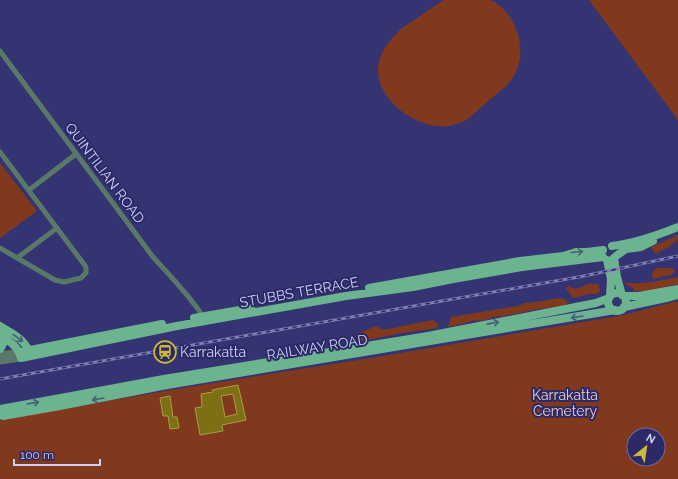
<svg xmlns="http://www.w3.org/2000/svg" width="678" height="479" viewBox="0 0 678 479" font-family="Raleway,sans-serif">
<rect width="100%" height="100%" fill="#353473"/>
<!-- green -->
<path fill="#80391d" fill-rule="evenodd" d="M444 0C455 0 466 0 477 0 481 0 486 0 490 0 496 1 507 12 510 17 522 36 525 62 511 80 506 88 496 94 489 100 481 107 474 115 466 120 449 130 430 127 414 119 401 112 390 103 383 90 372 68 380 50 397 33 402 27 410 23 416 19 425 12 434 6 444 0Z
M589 0H678V120Z
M0 163 37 211 0 238Z
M678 235V240L667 248 655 254 651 247Z
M656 268H672L675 271 672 275 659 277 655 279 652 277V273Z
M678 277V284L648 291H634V289L627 285 623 282C638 286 662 280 678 277Z
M587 284H596L599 285 600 291 597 294H589L573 298 566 288 569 286 575 289 582 287Z
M560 298 566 300 568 304 562 306 539 309 504 316 494 317 485 320 472 321 455 326H448L451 317 518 306 524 303H529Z
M678 301V479H0V420L170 390 377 357 619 316ZM634 435H658V459H634Z
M433 320 438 324V328C410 331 383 336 356 343L355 335 376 326 383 330Z"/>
<!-- building -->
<path fill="#7c6f14" stroke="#a99c4a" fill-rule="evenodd" d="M238 385 246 420 222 425 223 431 200 435 195 408 202 407 201 394 213 392 212 390ZM233 394 237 414 225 417 221 396Z
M170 396 173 417H177L179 428 170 429 168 416H163L160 398Z"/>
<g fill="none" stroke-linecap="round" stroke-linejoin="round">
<!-- minor -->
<path stroke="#587967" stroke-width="5" d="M0 51 153 257C166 271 179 285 191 300 196 307 201 311 203 319
M0 152 86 267V273L81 278 64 282 55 280 0 248
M29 190 76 154
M17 258 57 228"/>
<!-- tertiary -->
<path stroke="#587967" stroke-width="7" d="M0 355 20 352
M0 361 21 358"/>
<!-- primary -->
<path stroke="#6cb38f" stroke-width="8" d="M612 246C636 243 656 236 678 227
M616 256 626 249 641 247 653 241
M614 258 617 277 622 295
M607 260 611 279 610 296
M369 288 520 261 563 256 576 252H587L603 250
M608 302a9 9 0 1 1 18 0a9 9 0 1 1-18 0Z
M624 296H639L678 289
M624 307 666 298 678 295
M194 318 251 308
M0 326C12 334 26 339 30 355
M0 335C9 341 18 346 21 358L177 326 346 296 413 287 453 279 522 267 603 257
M0 349C3 345 5 341 2 336
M20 352 162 324
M0 409 164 379 428 336 596 303 609 298
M0 415 3 416 60 406 167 385 615 310"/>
<!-- rail casing -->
<g stroke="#7d7eb1" stroke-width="3">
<path id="rail" d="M0 379 584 276 678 256"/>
</g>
<!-- rail -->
<use href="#rail" stroke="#2c2967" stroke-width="1.5" stroke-dasharray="4.5" stroke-linecap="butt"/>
</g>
<!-- one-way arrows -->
<defs><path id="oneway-shaft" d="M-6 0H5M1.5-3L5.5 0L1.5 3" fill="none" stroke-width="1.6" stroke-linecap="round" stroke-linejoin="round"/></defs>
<g stroke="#466077">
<use href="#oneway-shaft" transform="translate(577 252) rotate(-5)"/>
<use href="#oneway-shaft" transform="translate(577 317) rotate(170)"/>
<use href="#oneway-shaft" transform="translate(493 323) rotate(-11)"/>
<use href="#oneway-shaft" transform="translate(18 338) rotate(37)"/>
<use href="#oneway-shaft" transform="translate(98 399) rotate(170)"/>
<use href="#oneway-shaft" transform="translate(33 403) rotate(-10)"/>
</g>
<!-- icons -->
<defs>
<g id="station-ring" transform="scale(1.15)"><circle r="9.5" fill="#2c2967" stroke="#ccb938" stroke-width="1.5"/><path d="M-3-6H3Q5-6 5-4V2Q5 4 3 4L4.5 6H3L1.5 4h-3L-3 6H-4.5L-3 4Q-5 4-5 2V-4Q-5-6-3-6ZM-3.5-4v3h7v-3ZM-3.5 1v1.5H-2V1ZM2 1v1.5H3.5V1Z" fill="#ccb938"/></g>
</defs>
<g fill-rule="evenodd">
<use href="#station-ring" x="165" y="352"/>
</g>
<g text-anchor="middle" stroke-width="4" stroke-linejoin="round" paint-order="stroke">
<!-- street labels -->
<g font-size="14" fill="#cdd1f7" stroke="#2c2967">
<text transform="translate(105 173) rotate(53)" y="5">QUINTILIAN ROAD</text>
<text transform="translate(299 292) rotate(-10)" y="5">STUBBS TERRACE</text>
<text transform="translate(317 347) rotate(-9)" y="5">RAILWAY ROAD</text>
</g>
<!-- poi labels -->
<g font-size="14" fill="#cdd1f7" stroke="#2c2967" text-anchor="start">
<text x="180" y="357">Karrakatta</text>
</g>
<!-- park labels -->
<g font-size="14" fill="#eccdc2" stroke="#2c2967">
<text x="565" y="400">Karrakatta<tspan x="565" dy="16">Cemetery</tspan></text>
</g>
</g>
<!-- north arrow -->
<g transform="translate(646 447) rotate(30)"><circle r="19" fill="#2c2967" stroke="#6c6ca1"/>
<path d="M0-3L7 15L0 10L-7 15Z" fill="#ccb938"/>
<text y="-6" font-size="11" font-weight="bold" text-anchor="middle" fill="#cdd1f7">N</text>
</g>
<!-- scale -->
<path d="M14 459v6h86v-6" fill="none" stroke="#cdd1f7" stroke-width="2"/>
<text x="20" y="459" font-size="12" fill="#cdd1f7" stroke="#2c2967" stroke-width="3" paint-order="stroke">100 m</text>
</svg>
